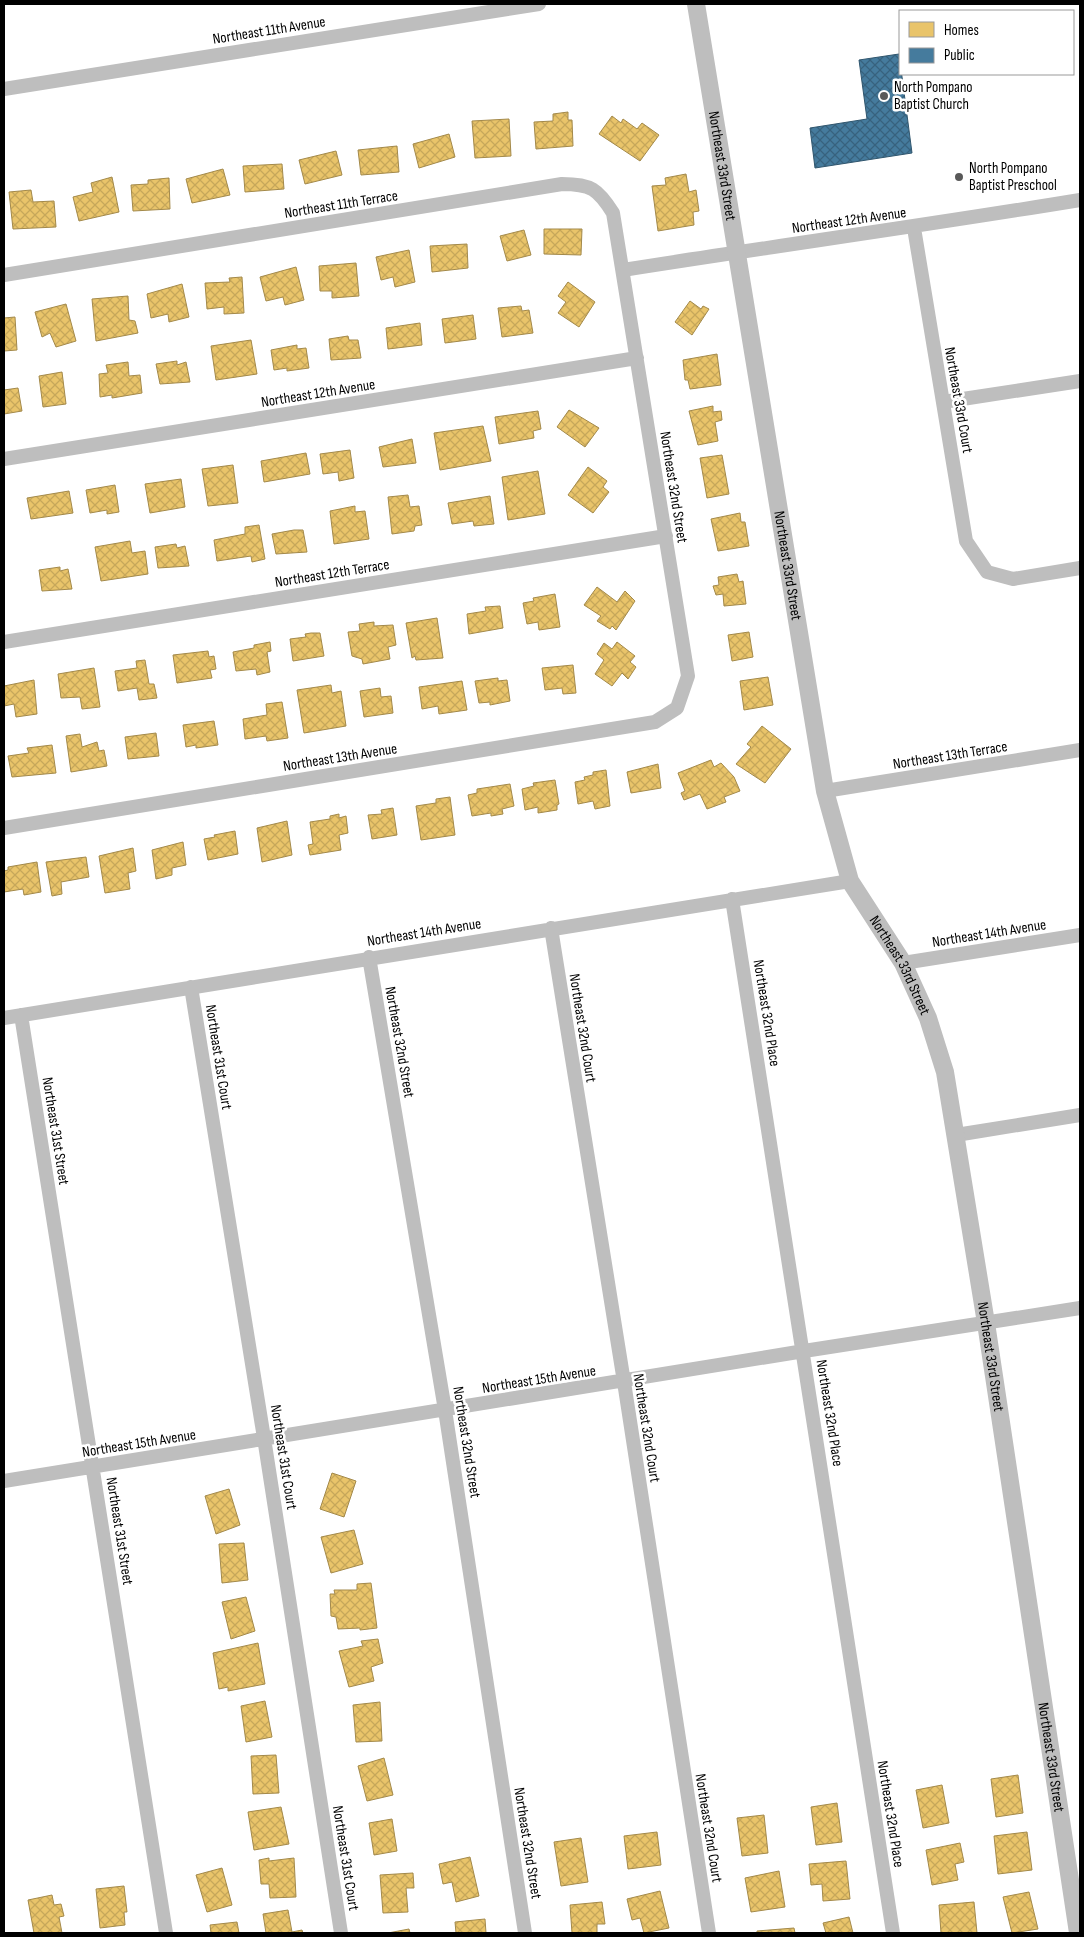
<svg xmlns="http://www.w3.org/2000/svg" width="1084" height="1937" viewBox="0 0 1084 1937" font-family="'Sofia Sans Condensed',sans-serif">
<defs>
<pattern id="homes-cross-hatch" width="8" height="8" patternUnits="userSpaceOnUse" patternTransform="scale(1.25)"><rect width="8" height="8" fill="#e9c46a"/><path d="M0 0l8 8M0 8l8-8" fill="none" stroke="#c6a75a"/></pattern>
<pattern id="public-cross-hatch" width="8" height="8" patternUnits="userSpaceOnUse" patternTransform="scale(1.25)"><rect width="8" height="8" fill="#457b9d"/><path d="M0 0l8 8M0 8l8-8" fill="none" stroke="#37627e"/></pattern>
</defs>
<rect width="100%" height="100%" fill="#fff"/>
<!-- homes -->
<path fill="url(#homes-cross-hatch)" stroke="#a3894a" d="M568 112V120H572L573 146 536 149 534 122 553 121V114Z
M612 116 621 123 623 119 637 129 642 123 659 135 640 161 599 134Z
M509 119 511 156 475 158 472 121Z
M449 134 455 157 419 168 413 144Z
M397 146 399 172 361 175 358 150Z
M336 151 342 175 305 184 299 160Z
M282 164 284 189 245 192 243 166Z
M223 169 230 195 192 203 186 179Z
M686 174 689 192 696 190 699 211 693 212 694 225 658 231 652 186 666 185 665 178Z
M112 177 119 212 79 221 73 197 93 192 91 183Z
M169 178 170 209 133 211 131 185 148 184V180Z
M31 190 33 202 54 201 56 227 13 229 9 192Z
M544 229H582L581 255 544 254Z
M524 230 531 255 507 261 500 236Z
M467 244 468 268 432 272 430 246Z
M409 250 415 282 395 287 393 277 381 280 376 257Z
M356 263 359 296 332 298V291H320L319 266Z
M296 267 304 300 285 305 283 297 266 301 260 277Z
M242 277 244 313 224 314V307L207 309 205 283 230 282 229 278Z
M568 282 595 302 579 327 558 313 566 302 558 296Z
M182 284 189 317 169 322 168 314 151 318 147 294Z
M128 296 129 320 135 321 138 333 96 341 92 299Z
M690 301 701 309 703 306 709 309 692 335 675 322Z
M66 304 76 341 56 347 50 333 42 337 35 312Z
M521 306 522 311 529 310 533 333 502 337 498 308Z
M473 315 476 339 445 343 442 319Z
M15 317 17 350 4 351V318Z
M420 323 422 345 388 349 386 328Z
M348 336 349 340H358L361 358 331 360 329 339Z
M251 340 257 374 216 380 211 346Z
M297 345V349L306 348 309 368 287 371V368L274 370 271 350Z
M717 354 721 385 690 389 688 380H685L683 360Z
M177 361V365L186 362 190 382 160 384 156 364Z
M128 362 129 376 140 375 142 393 112 398V395L100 397 99 374 108 373 106 365Z
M62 372 66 404 43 407 39 376Z
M18 388 22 411 4 414V390Z
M713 406V412L721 411 722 420 715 422 718 441 698 445 689 411Z
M569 410 599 428 585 447 557 427Z
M538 411 541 429 533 431 534 438 499 444 495 417Z
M483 426 491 461 440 470 434 433Z
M412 439 416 463 383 467 379 447Z
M350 450 354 478 339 481 338 472 323 474 320 454Z
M306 453 310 474 264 482 261 461Z
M722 455 729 494 707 498 700 458Z
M233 465 238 503 208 506 202 469Z
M588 467 607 481 603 487 609 492 593 513 568 495Z
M538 471 545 514 508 520 502 477Z
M181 479 185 507 150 513 145 484Z
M115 485 119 512 107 514V510L90 513 86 490Z
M69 491 73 513 31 519 27 498Z
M408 495 410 507 419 506 422 525 415 526 414 531 392 534 388 497Z
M490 496 494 524 474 526 473 521 452 524 448 503Z
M355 506V512L365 511 369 539 334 544 330 511Z
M740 513 741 522H745L749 546 718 551 711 519Z
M259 525 265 559 252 562 251 556 217 561 214 540 245 534V527Z
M294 530H303L307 552 276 554 272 534Z
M130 541 132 553 145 551 148 574 101 581 95 547Z
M176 544 177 548 185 546 189 566 158 568 155 547Z
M60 567V571L68 569 72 589 42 591 39 570Z
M737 574 739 582 743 581 746 604 724 606 723 594 716 595 713 586 719 585 718 577Z
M597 587 617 602 625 591 635 601 616 630 612 626 610 629 597 621 601 616 584 605Z
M555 594 560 627 539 630 538 622 527 624 523 603 534 601 533 598Z
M500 606 503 628 469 634 467 614 486 611 485 607Z
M437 618 443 658 416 660 415 656 412 658 406 623Z
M374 622V626L393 625 396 645 388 647 390 659 363 664 362 659 352 656 348 632 360 631 359 624Z
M749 632 753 657 732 661 728 635Z
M311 633H320L324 656 293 661 290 639 306 637 305 634Z
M270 642 271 651 267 652 270 672 257 675 256 669 236 671 233 652 254 648V645Z
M617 642 635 656 630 662 636 667 628 679 622 673 612 686 595 674 604 660 597 654 604 643 612 649Z
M208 651 209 657 214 656 216 669 210 670 212 678 177 683 173 655Z
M145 660 149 684H154L157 698 139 700 137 688 118 691 115 671 137 668 136 661Z
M573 665 576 693 563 694 562 688 545 690 542 668Z
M94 668 100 707 82 709 80 697 61 698 58 674Z
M768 677 773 705 744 710 740 681Z
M498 678V681L507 680 510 701 490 705V702L479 703 475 681Z
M34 680 37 714 16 717 14 704 4 706V686Z
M462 681 467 710 439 714 438 706 422 709 419 687Z
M331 685 332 693 341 691 346 726 304 733 297 690Z
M380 688 381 697 391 696 393 713 364 717 360 691Z
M282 702 288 738 267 741 266 736 245 739 243 719 267 715 266 704Z
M214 721 218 745 196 748V745L186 747 183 725Z
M762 726 791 749 765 783 736 764 751 747 747 744Z
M156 733 159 756 128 759 125 737Z
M80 734 82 747 97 742 99 751 104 750 107 766 71 772 66 736Z
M52 745 56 773 12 777 8 756 29 753 27 748Z
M711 760 714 767 721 763 734 777 740 791 724 797 726 802 707 809 700 794 684 800 681 793 685 791 678 773Z
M658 764 661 788 631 793 627 772Z
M606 770 610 806 595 809 593 801 578 804 575 782 585 780 584 777 593 775V772Z
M555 780 559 804 557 805V810L538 813V807L525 810 522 789 534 786 533 783Z
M510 784 514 806 502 809 503 814 491 816V813L472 816 468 795 477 793V789Z
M450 797 455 835 421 840 416 806 436 803V799Z
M393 808 397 835 372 839 368 815 382 814 381 810Z
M339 814V818L346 816 348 833 339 835 341 850 310 855 308 845 313 844 310 822 330 819V816Z
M287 821 292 855 262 862 257 828Z
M235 831 238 854 208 860 204 839 215 837 214 835Z
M183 842 186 865 172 868V875L156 879 152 850Z
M133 848 136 871 128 873 130 889 105 893 99 856Z
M86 857 89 877 61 882 62 894 52 896 46 862Z
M37 862 41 892 24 895 23 889 4 892V871L8 870V867Z
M332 1473 356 1481 344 1517 320 1509Z
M229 1489 240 1525 216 1534 205 1496Z
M354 1530 363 1564 331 1573 321 1537Z
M244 1543 248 1580 222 1583 219 1544Z
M371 1583 377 1628 360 1630V1628L338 1629 336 1617 331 1616 330 1594H335L334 1590H357V1584Z
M246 1597 255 1631 231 1639 222 1602Z
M378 1639 383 1663 371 1667 374 1681 349 1687 339 1651 363 1646 361 1641Z
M258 1643 265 1684 228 1691V1687L219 1689 213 1653Z
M265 1701 272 1737 246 1742 241 1706Z
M380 1702 382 1741 356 1742 353 1705Z
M276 1755 279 1793 253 1794 251 1756Z
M384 1758 393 1795 367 1801 358 1766Z
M1018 1775 1023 1813 996 1817 991 1779Z
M942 1785 949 1823 923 1828 916 1790Z
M837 1803 842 1842 816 1845 811 1807Z
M281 1807 289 1844 254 1850 248 1812Z
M764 1815 768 1853 742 1856 737 1818Z
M392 1819 397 1851 374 1855 369 1823Z
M657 1832 661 1865 628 1869 624 1836Z
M1027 1832 1032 1870 998 1874 994 1836Z
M581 1838 588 1882 561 1886 554 1842Z
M960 1843 964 1862 955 1864 958 1880 932 1885 926 1850Z
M470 1857 479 1896 456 1902 452 1882 443 1884 439 1864Z
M269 1858V1861L294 1858 296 1897 270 1898 269 1884H261L259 1860Z
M846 1861 850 1899 823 1901 822 1884 811 1885 809 1864Z
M222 1868 232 1905 207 1912 196 1875Z
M779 1871 785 1907 751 1912 745 1878Z
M413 1873 414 1888H406L408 1912 383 1913 380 1875Z
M124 1886 127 1912H124L125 1925 100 1928 96 1889Z
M660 1891 669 1928 644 1933 640 1918 632 1920 627 1899Z
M1029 1892 1038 1929 1012 1933 1003 1897Z
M52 1895 54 1905 61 1904 64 1916 59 1917 62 1933H34L28 1900Z
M602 1902 605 1924H597V1933H572L570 1905Z
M974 1902 977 1933H941L939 1905Z
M288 1910 292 1932 302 1930 303 1933H266L263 1914Z
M849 1917 853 1933H826L823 1923Z
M485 1919 486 1933H456L455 1922Z
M237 1922 239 1933H211L210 1925Z
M794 1928 795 1933H757V1931Z
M409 1929 410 1933H388Z"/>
<!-- public -->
<path fill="url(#public-cross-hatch)" stroke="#30566e" d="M899 54 912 153 815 168 810 128 867 119 859 60Z"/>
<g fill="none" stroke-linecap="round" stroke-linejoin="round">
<!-- minor -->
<path stroke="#bebebe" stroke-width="14" d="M4 89 539 4
M914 228 966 541 987 572 1013 579 1080 568
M623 270C775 246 928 225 1080 200
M4 275 562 184C591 184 598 189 613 213L688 676 677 708 655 722 4 828
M943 402 1080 381
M4 459 637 358
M4 642 666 536
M825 791 1080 750
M732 899 893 1933
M551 928 624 1382 709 1933
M369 957 445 1410 525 1933
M903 963 1080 935
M191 987 264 1438 341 1933
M21 1015 166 1933
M4 1018 850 881
M956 1135 1080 1115
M4 1481 804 1351 1080 1308"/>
<!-- tertiary -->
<path stroke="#bebebe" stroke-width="18" id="s1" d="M696 4 825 791 850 881 903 963 928 1018 945 1072 986 1323 1078 1933"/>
</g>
<!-- markers -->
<g fill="#595959" stroke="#fff" stroke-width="2">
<circle cx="884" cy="96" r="5"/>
<circle cx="959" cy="177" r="5"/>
</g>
<g text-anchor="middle" stroke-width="5" stroke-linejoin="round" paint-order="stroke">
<!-- street labels -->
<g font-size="15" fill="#000" stroke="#fff">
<text transform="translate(269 30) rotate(-9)" y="5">Northeast 11th Avenue</text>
<text dy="5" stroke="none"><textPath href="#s1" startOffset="164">Northeast 33rd Street</textPath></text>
<text transform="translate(341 204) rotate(-9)" y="5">Northeast 11th Terrace</text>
<text transform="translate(849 220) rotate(-8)" y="5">Northeast 12th Avenue</text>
<text transform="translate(318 393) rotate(-9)" y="5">Northeast 12th Avenue</text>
<text transform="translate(959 400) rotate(80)" y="5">Northeast 33rd Court</text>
<text transform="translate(674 487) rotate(81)" y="5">Northeast 32nd Street</text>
<text dy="5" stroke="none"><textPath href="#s1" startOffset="569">Northeast 33rd Street</textPath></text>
<text transform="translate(332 573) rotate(-9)" y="5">Northeast 12th Terrace</text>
<text transform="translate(950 755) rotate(-9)" y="5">Northeast 13th Terrace</text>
<text transform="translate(340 757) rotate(-9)" y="5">Northeast 13th Avenue</text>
<text transform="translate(424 932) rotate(-9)" y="5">Northeast 14th Avenue</text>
<text transform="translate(989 933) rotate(-9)" y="5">Northeast 14th Avenue</text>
<text dy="5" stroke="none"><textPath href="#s1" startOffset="989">Northeast 33rd Street</textPath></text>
<text transform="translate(767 1013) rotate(81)" y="5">Northeast 32nd Place</text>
<text transform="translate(583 1028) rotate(81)" y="5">Northeast 32nd Court</text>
<text transform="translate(400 1042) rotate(80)" y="5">Northeast 32nd Street</text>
<text transform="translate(219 1057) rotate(81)" y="5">Northeast 31st Court</text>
<text transform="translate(56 1131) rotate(81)" y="5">Northeast 31st Street</text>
<text dy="5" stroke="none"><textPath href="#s1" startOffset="1394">Northeast 33rd Street</textPath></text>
<text transform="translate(539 1379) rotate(-9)" y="5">Northeast 15th Avenue</text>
<text transform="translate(830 1413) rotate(81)" y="5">Northeast 32nd Place</text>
<text transform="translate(647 1428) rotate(81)" y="5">Northeast 32nd Court</text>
<text transform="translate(467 1442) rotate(81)" y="5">Northeast 32nd Street</text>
<text transform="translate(139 1443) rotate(-9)" y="5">Northeast 15th Avenue</text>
<text transform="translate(284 1457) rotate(81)" y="5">Northeast 31st Court</text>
<text transform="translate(120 1531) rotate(81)" y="5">Northeast 31st Street</text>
<text dy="5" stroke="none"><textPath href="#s1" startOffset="1799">Northeast 33rd Street</textPath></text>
<text transform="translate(891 1814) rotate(81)" y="5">Northeast 32nd Place</text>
<text transform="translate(709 1828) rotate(81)" y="5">Northeast 32nd Court</text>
<text transform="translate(528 1843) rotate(81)" y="5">Northeast 32nd Street</text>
<text transform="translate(346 1858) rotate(81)" y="5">Northeast 31st Court</text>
</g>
<!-- poi labels -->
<g font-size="15" fill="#000" stroke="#fff" text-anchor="start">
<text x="894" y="92">North Pompano<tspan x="894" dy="17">Baptist Church</tspan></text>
<text x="969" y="173">North Pompano<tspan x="969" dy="17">Baptist Preschool</tspan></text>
</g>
</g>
<!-- border -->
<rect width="1084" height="1937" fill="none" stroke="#000000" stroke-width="10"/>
<!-- legend -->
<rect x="899" y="10" width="175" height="65" fill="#ffffff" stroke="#999999"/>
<rect x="909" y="22" width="25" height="15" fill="#e9c46a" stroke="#999999"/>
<text x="944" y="35" font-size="15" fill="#000000">Homes</text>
<rect x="909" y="48" width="25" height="15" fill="#457b9d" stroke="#999999"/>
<text x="944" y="60" font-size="15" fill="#000000">Public</text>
</svg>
